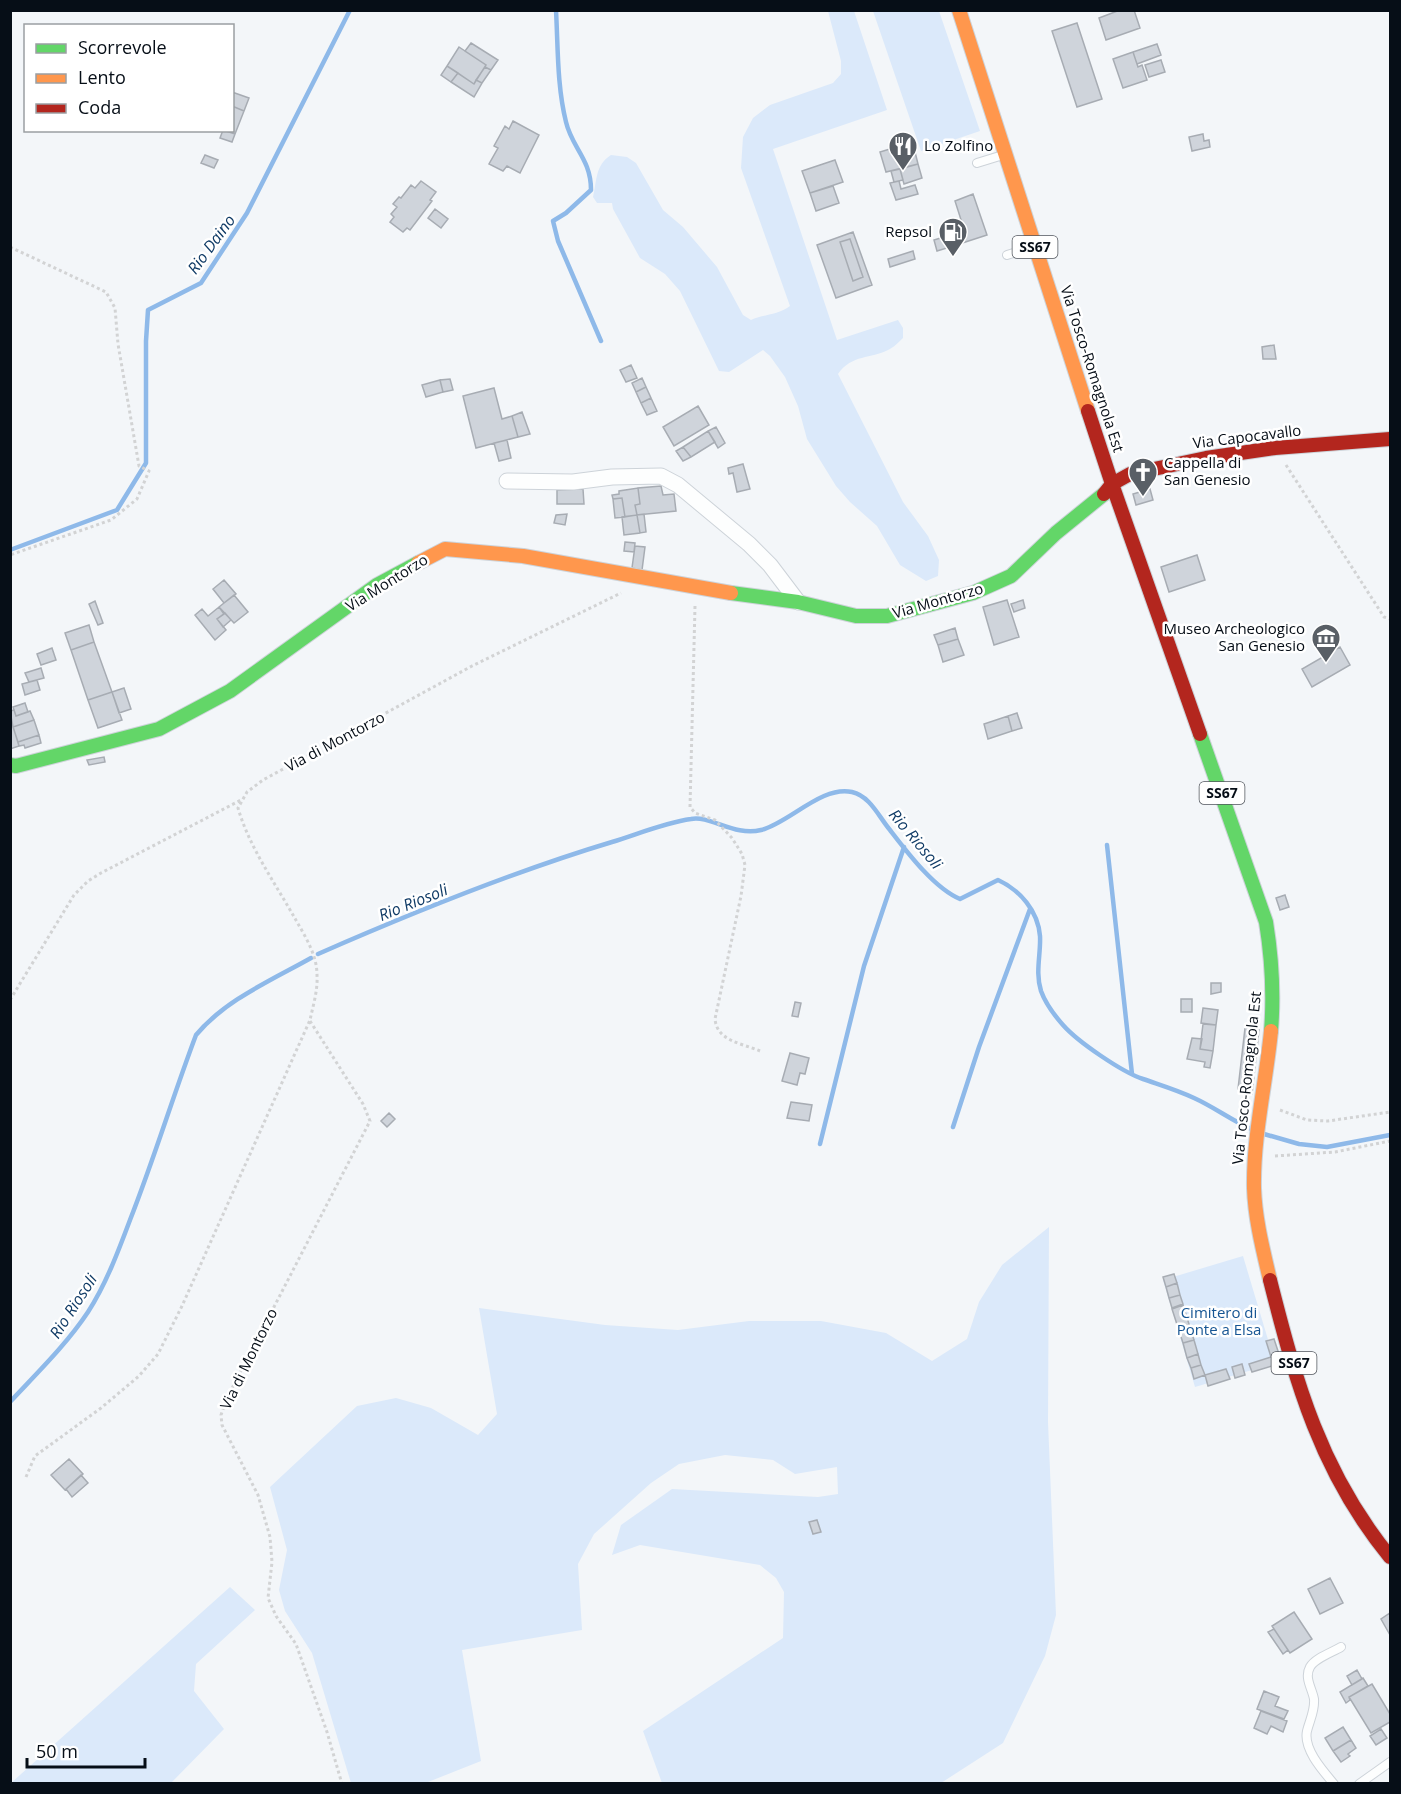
<svg xmlns="http://www.w3.org/2000/svg" width="1401" height="1794" viewBox="0 0 1401 1794" font-family="'Open Sans',sans-serif">
<rect width="100%" height="100%" fill="#f3f6f9"/>
<!-- green -->
<path fill="#dbe9fa" d="M828 11H854L887 110 773 149 837 340 898 320 903 328V338C899 342 893 348 888 350 871 359 852 354 838 374L903 502 928 536 939 560 938 576 926 581 900 565 877 526 850 502 836 486 807 439 798 406 785 377 770 356 763 350 729 372 719 371 680 291 665 274 640 258 613 209 612 203H597L593 197C597 181 595 165 611 155L627 157 636 163 663 210 683 227 717 267 743 315 751 320C765 314 778 315 790 306L741 168 743 137 753 118 770 105 833 83 841 74V61Z
M873 11H939L980 131 921 151Z
M1049 1227 1048 1422 1056 1615 1045 1656 1003 1743 941 1783H662L643 1731 783 1638 784 1592 776 1578 760 1565 640 1545 612 1555 621 1525 672 1489 818 1497 838 1494 837 1467 795 1474 773 1460 725 1455 679 1464 651 1483 594 1534 578 1564 582 1630 462 1650 481 1761 423 1784 351 1783 312 1653 285 1611 279 1590 287 1550 270 1487 357 1406 396 1398 431 1408 478 1435 497 1414 479 1308 605 1325 678 1330 749 1321H821L886 1333 932 1361 967 1339 979 1302 1002 1265Z
M1243 1256 1275 1363 1195 1387 1163 1280Z
M230 1587 255 1610 196 1664 194 1691 224 1729 171 1783H11Z"/>
<g fill="none" stroke-linecap="round" stroke-linejoin="round">
<!-- stream -->
<path stroke="#8eb9e9" stroke-width="4.5" d="M556 10C558 47 557 86 566 122 572 148 591 159 591 190L566 213 553 221 558 241 601 341
M10 550 117 510 146 463V341L148 310 201 283 247 213 350 10
M1107 845 1132 1074
M318 954C414 912 512 872 612 842 638 834 664 823 691 819 710 815 735 837 761 830 789 823 822 785 852 792 870 796 879 817 890 830 907 852 934 888 960 899L998 880C1020 890 1038 911 1040 936 1041 954 1035 972 1041 991 1045 1002 1055 1016 1063 1025 1078 1042 1122 1072 1143 1079 1160 1085 1177 1090 1194 1098 1214 1107 1231 1120 1251 1129
M953 1127 979 1047 1030 909
M1264 1134 1299 1144 1327 1147 1390 1135
M820 1144 864 966 904 847
M10 1402C37 1373 66 1345 88 1312 106 1284 118 1252 130 1220 154 1159 173 1096 196 1035 225 1000 272 980 311 958"/>
</g>
<!-- building -->
<path fill="#cfd4db" stroke="#a7acb3" stroke-width="1.5" d="M1120 10H1134L1140 28 1106 40 1099 18Z
M1077 23 1102 99 1077 107 1052 31Z
M471 43 498 60 491 70 485 67 486 65 465 51Z
M1157 44 1161 55 1137 64 1133 52Z
M459 47 486 65 474 84 447 66Z
M1133 52 1138 67 1142 65 1147 80 1123 88 1113 59Z
M1161 60 1165 72 1149 77 1145 65Z
M447 66 458 73 451 82 441 75Z
M485 67 491 70 482 83 476 80Z
M458 73 474 84 476 80 482 83 474 97 451 82Z
M232 92 249 98 244 111 232 106Z
M232 106 244 111 235 134 226 130H232Z
M513 121 539 135 520 173 507 166 503 171 489 164 498 148 494 146 505 126 509 129Z
M223 130 235 134 232 142 220 138Z
M1203 134 1204 141 1209 140 1210 147 1192 151 1189 137Z
M903 145 904 150 909 148 910 151 915 152 918 164 886 172 880 152Z
M205 155 218 160 214 168 201 163Z
M835 160 843 182 810 193 802 171Z
M918 164 922 178 904 184 900 169Z
M900 169 903 180 894 182 891 171Z
M421 181 436 192 430 200 432 201 410 230 407 228 403 232 390 222 394 217 391 214 397 207 393 204 399 197 401 198 411 185 415 188Z
M899 181 901 189 915 185 918 194 896 200 890 183Z
M833 186 839 203 816 211 810 193Z
M973 194 987 235 950 247 945 232 963 226 955 201Z
M435 209 448 219 441 228 428 218Z
M853 232 872 285 836 298 817 245Z
M947 236 950 247 937 251 934 240Z
M850 239 863 277 853 281 840 242Z
M913 251 915 259 890 267 888 259Z
M1274 345 1276 359H1263L1262 347Z
M631 365 637 378 626 382 620 370Z
M642 378 646 387 636 392 632 383Z
M450 379 453 390 443 392 440 380Z
M440 380 443 392 426 397 422 385Z
M646 387 651 398 641 403 636 392Z
M494 388 502 419 512 416 518 437 476 448 463 396Z
M651 398 657 411 647 415 641 403Z
M698 406 709 425 674 446 663 427Z
M522 412 530 434 518 437 512 416Z
M716 427 725 443 718 448 708 431Z
M708 431 715 442 691 457 683 447Z
M507 440 511 458 499 461 494 443Z
M683 447 691 457 683 461 676 451Z
M743 464 750 489 737 492 733 473 729 474 728 468Z
M661 486 663 495 674 494 676 511 637 515 635 505 640 504 638 488Z
M638 488 640 504 635 505 637 515 625 517 622 498 613 499 612 495 619 494V491Z
M583 489 584 504H557V490Z
M1150 489 1153 500 1136 505 1133 494Z
M622 498 625 517 615 518 613 499Z
M567 514 565 525 554 523 556 515Z
M644 514 646 532 640 533 637 515Z
M637 515 640 533 624 535 622 517Z
M625 542 635 543 634 552 624 551Z
M635 546 645 547 642 570 632 568Z
M1197 555 1205 580 1169 592 1161 567Z
M224 580 236 594 224 603 213 589Z
M234 595 248 612 234 623 219 607Z
M1007 600 1019 637 994 645 983 607Z
M1023 600 1025 608 1014 612 1011 604Z
M95 601 103 623 98 625 89 604Z
M219 607 224 614 217 619 226 630 215 640 195 615 202 609 208 616Z
M225 613 231 620 223 627 217 619Z
M89 625 94 642 71 650 65 633Z
M955 628 958 639 938 645 934 635Z
M958 639 964 655 943 662 938 645Z
M94 642 112 692 88 700 71 650Z
M1340 647 1350 665 1312 687 1302 669Z
M52 648 56 660 41 665 37 654Z
M41 668 44 678 29 682 25 673Z
M37 680 40 690 25 695 22 684Z
M124 688 131 709 119 713 112 692Z
M112 692 122 720 98 728 88 700Z
M25 703 28 712 16 716 13 707Z
M14 710 16 716 30 711 34 720 13 727 10 711Z
M1017 713 1022 728 1012 731 1008 716Z
M1008 716 1012 731 988 739 984 724Z
M11 720 19 746 10 749V720Z
M34 720 39 735 18 742 13 727Z
M39 735 41 743 25 748 24 745 19 746 18 742Z
M104 757 105 762 89 765 87 760Z
M1285 895 1289 907 1280 910 1276 898Z
M1211 983H1221V992L1211 994Z
M1181 999H1192V1012H1181Z
M795 1002 801 1003 798 1017 792 1016Z
M1203 1008 1218 1010 1216 1025 1201 1023Z
M1203 1024 1216 1025 1213 1051 1200 1049Z
M1245 1028 1259 1030 1252 1094 1238 1089Z
M1192 1038 1202 1039 1200 1049 1213 1051 1210 1068 1204 1067 1205 1062 1187 1059Z
M790 1053 809 1058 805 1074 800 1073 797 1085 782 1081Z
M791 1102 812 1105 809 1121 787 1118Z
M389 1113 395 1119 387 1127 381 1121Z
M1174 1274 1177 1283 1166 1287 1163 1277Z
M1177 1283 1180 1295 1169 1298 1166 1287Z
M1180 1295 1183 1304 1172 1308 1169 1298Z
M1183 1305 1194 1340 1183 1343 1172 1309Z
M1274 1339 1282 1363 1252 1372 1249 1364 1271 1357 1266 1341Z
M1194 1340 1198 1354 1187 1358 1183 1343Z
M1198 1354 1201 1365 1191 1368 1187 1358Z
M1242 1364 1245 1375 1235 1378 1232 1367Z
M1201 1365 1205 1375 1194 1379 1191 1368Z
M1226 1369 1230 1379 1208 1386 1205 1375Z
M69 1459 83 1474 65 1490 51 1475Z
M81 1475 88 1483 72 1497 66 1489Z
M817 1520 821 1532 813 1534 809 1522Z
M1330 1578 1343 1603 1320 1614 1308 1589Z
M1294 1612 1312 1639 1290 1653 1272 1626Z
M1390 1613V1635L1381 1619Z
M1274 1629 1288 1650 1283 1654 1268 1632Z
M1357 1670 1362 1679 1352 1685 1347 1676Z
M1363 1678 1368 1686 1349 1697 1350 1700 1346 1703 1340 1692Z
M1372 1684 1390 1714V1722L1371 1733 1349 1697Z
M1264 1691 1279 1697 1275 1706 1288 1711 1284 1719 1257 1709Z
M1261 1711 1287 1721 1283 1732 1271 1726 1267 1734 1254 1728Z
M1343 1727 1351 1740 1333 1751 1325 1738Z
M1381 1729 1387 1738 1376 1745 1370 1736Z
M1351 1740 1356 1748 1348 1754 1350 1756 1341 1762 1333 1751Z"/>
<g fill="none" stroke-linecap="round" stroke-linejoin="round">
<!-- lane casing -->
<g stroke="#cdd3d9" stroke-width="10">
<path id="lane" d="M977 163 1003 155
M1007 255 1033 247
M1334 1784C1323 1771 1303 1749 1307 1731 1310 1719 1315 1711 1314 1699 1312 1688 1304 1678 1310 1667 1315 1658 1333 1652 1341 1647
M1359 1784 1390 1762"/>
</g>
<!-- street casing -->
<g stroke="#cdd3d9" stroke-width="17">
<path id="street" d="M507 481 573 482 612 477 661 476 678 485 749 544 770 565 798 602"/>
</g>
<!-- fast casing -->
<g stroke="#cdd3d9" stroke-width="16">
<path id="fast" d="M731 593 798 602 856 616H887L973 593 1011 576 1056 533 1104 494
M1200 734 1266 922C1272 959 1274 994 1271 1031
M10 765 16 766 159 729 230 691 377 585 418 563"/>
</g>
<!-- slow casing -->
<g stroke="#cdd3d9" stroke-width="16">
<path id="slow" d="M959 10 1088 411
M418 563 445 549 523 556 731 593
M1270 1280C1263 1250 1255 1219 1254 1188 1253 1136 1266 1083 1271 1031"/>
</g>
<!-- jam casing -->
<g stroke="#cdd3d9" stroke-width="16">
<path id="jam" d="M1088 411 1112 484 1200 734
M1104 494 1112 484 1130 474 1206 458 1275 448 1390 439
M1270 1280C1296 1383 1321 1473 1390 1557"/>
</g>
<!-- path -->
<path stroke="#d2d3d4" stroke-width="3" stroke-dasharray="3 3" stroke-linecap="butt" d="M10 247 106 292 115 308 118 344 139 466 149 471 137 499 111 520 10 555
M1286 465 1384 617 1390 619
M695 606 690 807 695 813 715 820 732 838 742 854 745 865 741 896 715 1019C717 1041 741 1043 760 1051
M10 1000 74 895 88 881 101 873 241 800
M310 1021 363 1104 370 1121 227 1398 221 1415 222 1425 258 1495 270 1537 272 1562 268 1598 276 1616 296 1644 327 1732 342 1784
M1280 1110 1307 1120 1328 1121 1390 1112
M1275 1156 1335 1152 1390 1141
M26 1477 35 1456 101 1408 139 1376 158 1354 182 1306 310 1020C313 1006 318 990 317 975 317 953 303 933 293 915 273 880 249 846 238 808L247 792 263 780 472 666 621 593"/>
<!-- lane -->
<use href="#lane" stroke="#fdfefe" stroke-width="8"/>
<!-- street -->
<use href="#street" stroke="#fdfefe" stroke-width="15"/>
<!-- fast -->
<use href="#fast" stroke="#63d668" stroke-width="14"/>
<!-- slow -->
<use href="#slow" stroke="#ff974d" stroke-width="14"/>
<!-- jam -->
<use href="#jam" stroke="#b3261e" stroke-width="14"/>
</g>
<!-- icons -->
<defs>
<g id="restaurant-pin" transform="scale(1.5)"><path d="M0 17L-7.5 6A9.5 9.5 0 1 1 7.5 6Z" fill="#595f66" stroke="#fff"/><path d="M-5-6h1v4h1v-4h1v4h1v-4h1v5L-1.5 .5V6h-2V.5L-5-1ZM5-6V6H3V1.5H1.5Q1.5-4 5-6Z" fill="#fff"/></g>
<g id="fuel-pin" transform="scale(1.5)"><path d="M0 17L-7.5 6A9.5 9.5 0 1 1 7.5 6Z" fill="#595f66" stroke="#fff"/><path d="M-5.5-6h7V0h2V4h1.3V-2.5L3-4.5l.8-.8L6-3V5H2.5V1h-1V6h-7ZM-4.2-4.7v3.2H.2V-4.7Z" fill="#fff"/></g>
<g id="church-pin" transform="scale(1.5)"><path d="M0 17L-7.5 6A9.5 9.5 0 1 1 7.5 6Z" fill="#595f66" stroke="#fff"/><path d="M-1.2-6h2.4v3.5h3.3v2.4h-3.3V6h-2.4V-.1h-3.3v-2.4h3.3Z" fill="#fff"/></g>
<g id="museum-pin" transform="scale(1.5)"><path d="M0 17L-7.5 6A9.5 9.5 0 1 1 7.5 6Z" fill="#595f66" stroke="#fff"/><path d="M0-6L6-3V-2H-6V-3ZM-5-1h2V3h-2ZM-1-1h2V3h-2ZM3-1h2V3H3ZM-6 4H6V6H-6Z" fill="#fff"/></g>
</defs>
<g fill-rule="evenodd">
<use href="#restaurant-pin" x="903" y="146"/>
<use href="#fuel-pin" x="953" y="232"/>
<use href="#church-pin" x="1143" y="472"/>
<use href="#museum-pin" x="1326" y="638"/>
</g>
<g text-anchor="middle" stroke-width="5" stroke-linejoin="round" paint-order="stroke">
<!-- shield labels -->
<g fill="#fff" stroke="#51565d" stroke-width="1.5">
<rect x="1012.5" y="236" width="45" height="22" rx="4.5"/>
<rect x="1199.5" y="782" width="45" height="22" rx="4.5"/>
<rect x="1271.5" y="1352" width="45" height="22" rx="4.5"/>
</g>
<g font-size="14" font-weight="bold" fill="#060e17">
<text x="1035" y="252">SS67</text>
<text x="1222" y="798">SS67</text>
<text x="1294" y="1368">SS67</text>
</g>
<!-- poi labels -->
<g font-size="15" fill="#060e17" stroke="#fff" text-anchor="start">
<text x="924" y="151">Lo Zolfino</text>
<text x="932" y="237" text-anchor="end">Repsol</text>
<text x="1164" y="468">Cappella di<tspan x="1164" dy="17">San Genesio</tspan></text>
<text x="1305" y="634" text-anchor="end">Museo Archeologico<tspan x="1305" dy="17">San Genesio</tspan></text>
</g>
<!-- street labels -->
<g font-size="15" fill="#060e17" stroke="#fff">
<text transform="translate(1092 369) rotate(72)" y="5">Via Tosco-Romagnola Est</text>
<text transform="translate(1247 437) rotate(-7)" y="5">Via Capocavallo</text>
<text transform="translate(387 583) rotate(-32)" y="5">Via Montorzo</text>
<text transform="translate(938 601) rotate(-16)" y="5">Via Montorzo</text>
<text transform="translate(335 742) rotate(-28)" y="5">Via di Montorzo</text>
<text transform="translate(1247 1078) rotate(-84)" y="5">Via Tosco-Romagnola Est</text>
<text transform="translate(249 1359) rotate(-64)" y="5">Via di Montorzo</text>
</g>
<!-- park labels -->
<g font-size="15" fill="#165593" stroke="#fff">
<text x="1219" y="1318">Cimitero di<tspan x="1219" dy="17">Ponte a Elsa</tspan></text>
</g>
<!-- water labels -->
<g font-size="16" font-style="italic" fill="#103b66" stroke="#fff">
<text transform="translate(211 244) rotate(-54)" y="6">Rio Daino</text>
<text transform="translate(916 839) rotate(50)" y="6">Rio Riosoli</text>
<text transform="translate(413 902) rotate(-22)" y="6">Rio Riosoli</text>
<text transform="translate(73 1306) rotate(-57)" y="6">Rio Riosoli</text>
</g>
</g>
<!-- border -->
<rect width="1401" height="1794" fill="none" stroke="#060e17" stroke-width="24"/>
<!-- legend -->
<rect x="24" y="24" width="210" height="108" fill="#ffffff" stroke="#9b9fa2" stroke-width="1.5"/>
<rect x="36" y="44" width="30" height="9" fill="#63d668" stroke="#9b9fa2" stroke-width="1.5"/>
<text x="78" y="54" font-size="18" fill="#060e17">Scorrevole</text>
<rect x="36" y="74" width="30" height="9" fill="#ff974d" stroke="#9b9fa2" stroke-width="1.5"/>
<text x="78" y="84" font-size="18" fill="#060e17">Lento</text>
<rect x="36" y="104" width="30" height="9" fill="#b3261e" stroke="#9b9fa2" stroke-width="1.5"/>
<text x="78" y="114" font-size="18" fill="#060e17">Coda</text>
<!-- scale -->
<path d="M27 1758v9h118v-9" fill="none" stroke="#060e17" stroke-width="3"/>
<text x="36" y="1758" font-size="18" fill="#060e17" stroke="#ffffff" stroke-width="4.5" paint-order="stroke">50 m</text>
</svg>
